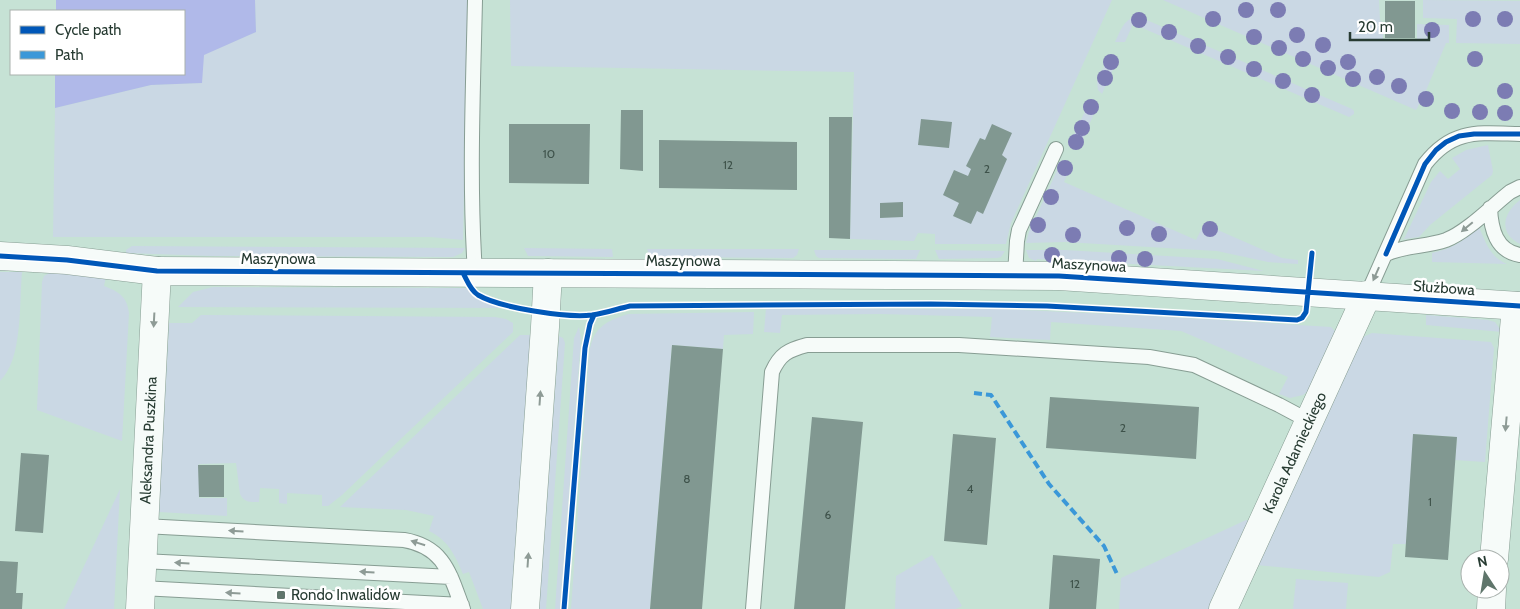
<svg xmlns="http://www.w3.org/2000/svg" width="1520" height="609" viewBox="0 0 1520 609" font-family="Cabin,sans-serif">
<rect width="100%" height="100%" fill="#c6e2d5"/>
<!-- green -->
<path fill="#cad8e4" d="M255 0H468L463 240 431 237H53L55 108 151 85 201 83 203 55 256 32Z
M510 0H1112L1011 223 1006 244H935V234L918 233 914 241 850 239 854 72 511 66Z
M1163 0H1379L1380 21 1383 22V41H1417V24L1449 25V43H1446L1425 93 1429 99 1427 101H1421L1416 110Z
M1423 0 1520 1V44L1456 43 1457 19 1423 18Z
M1135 17 1142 18 1352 109 1354 111V114L1349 117 1133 24 1125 42H1115C1120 32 1123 20 1135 17Z
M1112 55 1118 58 1102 94 1098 90 1097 82 1108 57Z
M1089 103 1094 104 1096 109 1079 148 1072 145 1071 141Z
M1488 145 1493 171 1492 175 1430 225 1419 237 1404 239 1431 182 1440 171 1448 179 1460 169 1452 158 1466 150Z
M1063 163 1071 166 1064 182 1196 240 1204 224 1282 258 1298 260V264L1268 262 1217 251 1065 242 1026 243 1029 232 1060 164Z
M1520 200V244C1498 233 1503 213 1520 200Z
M1479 227C1486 243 1490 257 1507 264L1432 262V253C1453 248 1462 242 1479 227Z
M132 246 465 248 462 253 453 257 212 256 126 253V250Z
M524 248 612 249 613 257 528 256Z
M647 249H799L797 255 793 258 650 257Z
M814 250H920L916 259 819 258 816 256Z
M935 250 1005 251 1001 257 997 258 939 259Z
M1026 250H1065L1217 259 1264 271 1037 259 1036 261 1029 258Z
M0 272H22C19 304 23 359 0 381Z
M51 272 106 276 104 286C119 292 127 296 129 313L122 441 37 410 42 282 44 276Z
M213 287 466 288 477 299 506 308 178 307 193 292Z
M766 308 1001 309 1152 316 1331 327 1335 331 1314 386 1303 395 1290 398 1279 394 1288 377 1181 331 1051 322 1050 340 990 337 992 317 880 314 782 315 780 333 764 332Z
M754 312 753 334 724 335 723 349 672 345 650 609H571L589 356C592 329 603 322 628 314Z
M201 315 495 317 506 319 513 323V332L342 495 328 506H322V495L287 493V504L279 503V489L260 488 259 502C251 502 244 503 240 494L236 463 199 464V498H227V516L159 512 169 323H192Z
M1426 315 1488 320 1495 322 1502 332 1426 325Z
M579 327 581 339 560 609H555L574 338Z
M1372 333 1491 342 1494 348 1485 462 1455 460 1457 437 1414 434 1406 544H1393L1390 572 1379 577 1256 565 1363 337Z
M520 335H531L511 609H483L469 572 463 574C455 555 448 540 429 531L434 516 406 510 340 507Z
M559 336 563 338 565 343 546 609H539Z
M120 489 114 609H64Z
M1246 520 1251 522 1211 609H1119L1121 578Z
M932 555 962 606 956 609H895L896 576Z
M1296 579 1348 583 1346 609H1293Z"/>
<!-- forest -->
<path fill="#b0b9e9" d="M56 0H255L256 32 204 55 202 83 151 85 55 108V74H184V11H56Z"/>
<!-- building -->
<path fill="#819891" d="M1385 1H1415V38H1385Z
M621 110H643V171L620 169Z
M829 117H852L850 239 829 238Z
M921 119 952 122 949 148 918 145Z
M509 124H590L589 184 509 183Z
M992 124 1012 133 1002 155 1007 159 983 214 977 211 971 224 953 216 959 203 943 195 954 170 968 176 971 169 966 166 980 138 985 140Z
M659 140 797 142V190L659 188Z
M903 202V217L880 218V203Z
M672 345 723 349 702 609H650Z
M1050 397 1199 407 1196 459 1046 448Z
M812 417 863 422 845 609H794Z
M953 434 996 438 987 545 944 541Z
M1413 434 1457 437 1448 560 1405 557Z
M21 453 49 455 43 533 15 531Z
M198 465H224V497H199Z
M1053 555 1100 559 1096 609H1049Z
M0 561 18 562 16 593H23L22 609H0Z"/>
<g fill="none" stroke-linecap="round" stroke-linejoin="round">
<!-- lane casing -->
<g stroke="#879d93" stroke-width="16">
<path id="lane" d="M1490 208C1491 229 1496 251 1520 255
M1386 254C1406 245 1426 247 1446 240 1467 232 1492 206 1510 192L1520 187
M475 273C469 182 473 91 475 0
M1015 275 1017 241 1019 230 1056 149
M1367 295 1425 164C1453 128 1479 133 1520 134
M144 526 404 540C445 547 450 575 463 609
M143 561 451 577
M141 588 462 605
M753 609 772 372C780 354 788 350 807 345H959L1149 357 1194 365 1279 405 1309 421"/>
</g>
<!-- street casing -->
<g stroke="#879d93" stroke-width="29">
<g id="street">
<path d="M0 256 67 260 157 271"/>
<path d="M1494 559 1516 306"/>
<path id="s1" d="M1223 609 1367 295"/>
<path d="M1491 609 1492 589"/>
</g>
</g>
<!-- secondary casing -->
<g stroke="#879d93" stroke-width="29">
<g id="secondary">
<path id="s2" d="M140 609 157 271 1059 276 1520 306"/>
<path d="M525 609 545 327 548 273"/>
</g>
</g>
<!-- lane -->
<use href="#lane" stroke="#f6fbf9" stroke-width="14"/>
<!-- street -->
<use href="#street" stroke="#f6fbf9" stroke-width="28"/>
<!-- secondary -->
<use href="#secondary" stroke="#f6fbf9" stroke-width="28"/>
<!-- quiet -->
<path stroke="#3b98d8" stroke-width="4" stroke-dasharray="8 4" stroke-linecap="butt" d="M974 393 991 395 1049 484 1104 546 1117 574"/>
<!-- cycleway casing -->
<g stroke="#fff" stroke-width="8">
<path id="cycleway" d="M1386 254 1425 164 1436 150 1446 142 1459 136 1474 134H1520
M0 256 67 260 157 271 1059 276 1520 306
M463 273C467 280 470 290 478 295 500 308 567 318 592 315 605 313 617 309 630 306L931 304 1047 306 1297 320 1302 318 1306 312 1312 253
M564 609 585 348 590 324 594 315"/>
</g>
<!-- cycleway -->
<use href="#cycleway" stroke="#0057b8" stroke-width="5"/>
</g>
<!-- trees -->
<g fill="#7c7cb3">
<circle cx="1246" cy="10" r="8"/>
<circle cx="1278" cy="10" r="8"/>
<circle cx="1213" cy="19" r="8"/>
<circle cx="1473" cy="19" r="8"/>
<circle cx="1505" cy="19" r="8"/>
<circle cx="1139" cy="20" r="8"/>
<circle cx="1432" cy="30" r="8"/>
<circle cx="1169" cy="32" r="8"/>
<circle cx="1297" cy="35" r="8"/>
<circle cx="1254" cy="37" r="8"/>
<circle cx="1323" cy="45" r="8"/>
<circle cx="1198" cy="46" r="8"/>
<circle cx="1279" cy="48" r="8"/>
<circle cx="1228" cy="57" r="8"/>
<circle cx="1303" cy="59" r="8"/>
<circle cx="1475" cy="59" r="8"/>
<circle cx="1111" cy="62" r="8"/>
<circle cx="1348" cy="62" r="8"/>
<circle cx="1328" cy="68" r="8"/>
<circle cx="1254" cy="69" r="8"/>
<circle cx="1377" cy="77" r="8"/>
<circle cx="1105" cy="78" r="8"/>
<circle cx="1353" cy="79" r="8"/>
<circle cx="1283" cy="81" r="8"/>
<circle cx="1399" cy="86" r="8"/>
<circle cx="1505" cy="91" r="8"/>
<circle cx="1312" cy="95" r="8"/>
<circle cx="1426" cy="99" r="8"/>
<circle cx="1091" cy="107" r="8"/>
<circle cx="1452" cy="111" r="8"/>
<circle cx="1480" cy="112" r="8"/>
<circle cx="1505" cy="113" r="8"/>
<circle cx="1082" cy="128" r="8"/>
<circle cx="1076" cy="142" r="8"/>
<circle cx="1065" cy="168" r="8"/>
<circle cx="1051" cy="197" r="8"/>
<circle cx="1038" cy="225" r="8"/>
<circle cx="1127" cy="228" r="8"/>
<circle cx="1210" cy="229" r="8"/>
<circle cx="1159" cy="234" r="8"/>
<circle cx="1073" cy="235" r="8"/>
<circle cx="1052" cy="255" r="8"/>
<circle cx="1119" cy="258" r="8"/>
<circle cx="1145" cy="259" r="8"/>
</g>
<!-- one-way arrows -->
<defs><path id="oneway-solid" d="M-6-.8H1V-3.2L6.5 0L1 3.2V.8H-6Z" transform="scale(1.25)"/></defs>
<g fill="#8e9b96">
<use href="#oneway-solid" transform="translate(1467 227) rotate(140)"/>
<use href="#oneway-solid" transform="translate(1376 274) rotate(114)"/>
<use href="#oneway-solid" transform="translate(154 320) rotate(93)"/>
<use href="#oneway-solid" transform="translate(540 398) rotate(-86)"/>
<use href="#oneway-solid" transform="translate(1506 424) rotate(95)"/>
<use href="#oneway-solid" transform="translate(236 531) rotate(-177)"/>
<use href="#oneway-solid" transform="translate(418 543) rotate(-162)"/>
<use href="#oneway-solid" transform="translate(528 560) rotate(-86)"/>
<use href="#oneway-solid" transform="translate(182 563) rotate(-177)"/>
<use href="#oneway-solid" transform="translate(367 572) rotate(-177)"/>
<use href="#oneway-solid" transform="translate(233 593) rotate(-177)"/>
</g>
<!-- markers -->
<rect fill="#5f756b" stroke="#fff" stroke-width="2" x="276" y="590" width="10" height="10" rx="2.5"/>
<g text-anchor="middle" stroke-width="5" stroke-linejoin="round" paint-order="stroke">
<!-- number labels -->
<g font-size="12" fill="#3e524a">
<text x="549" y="158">10</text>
<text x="728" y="169">12</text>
<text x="987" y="173">2</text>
<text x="1123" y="432">2</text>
<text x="687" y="483">8</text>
<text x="970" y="493">4</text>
<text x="1430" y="506">1</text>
<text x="828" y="519">6</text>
<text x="1075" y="588">12</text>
</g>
<!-- street labels -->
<g font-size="15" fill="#273b32" stroke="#fff">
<text x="278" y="264">Maszynowa</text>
<text x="683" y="266">Maszynowa</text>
<text transform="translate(1089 265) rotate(3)" y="5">Maszynowa</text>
<text transform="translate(1444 288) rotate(4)" y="5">Służbowa</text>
<text dy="5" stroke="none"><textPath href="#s2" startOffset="169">Aleksandra Puszkina</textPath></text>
<text dy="5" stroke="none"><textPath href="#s1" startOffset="172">Karola Adamieckiego</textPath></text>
</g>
<!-- poi labels -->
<g font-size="15" fill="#273b32" stroke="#fff" text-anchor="start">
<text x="291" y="600">Rondo Inwalidów</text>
</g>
</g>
<!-- legend -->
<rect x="10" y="10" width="175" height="65" fill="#ffffff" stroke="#a9b1ad"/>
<rect x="20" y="26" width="25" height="8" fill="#0057b8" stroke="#a9b1ad"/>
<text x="55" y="35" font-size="15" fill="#273b32">Cycle path</text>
<rect x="20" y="51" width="25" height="8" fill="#3b98d8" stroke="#a9b1ad"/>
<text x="55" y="60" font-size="15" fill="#273b32">Path</text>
<!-- north arrow -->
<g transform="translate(1485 574) rotate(348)"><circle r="24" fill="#ffffff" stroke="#a9b1ad"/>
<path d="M0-4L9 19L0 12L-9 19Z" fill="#5f756b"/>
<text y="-8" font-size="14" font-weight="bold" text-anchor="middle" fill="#273b32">N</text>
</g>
<!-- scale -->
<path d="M1350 32v8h79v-8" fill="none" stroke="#273b32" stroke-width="2.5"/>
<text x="1358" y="32" font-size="15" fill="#273b32" stroke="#ffffff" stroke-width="4" paint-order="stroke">20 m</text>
</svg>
